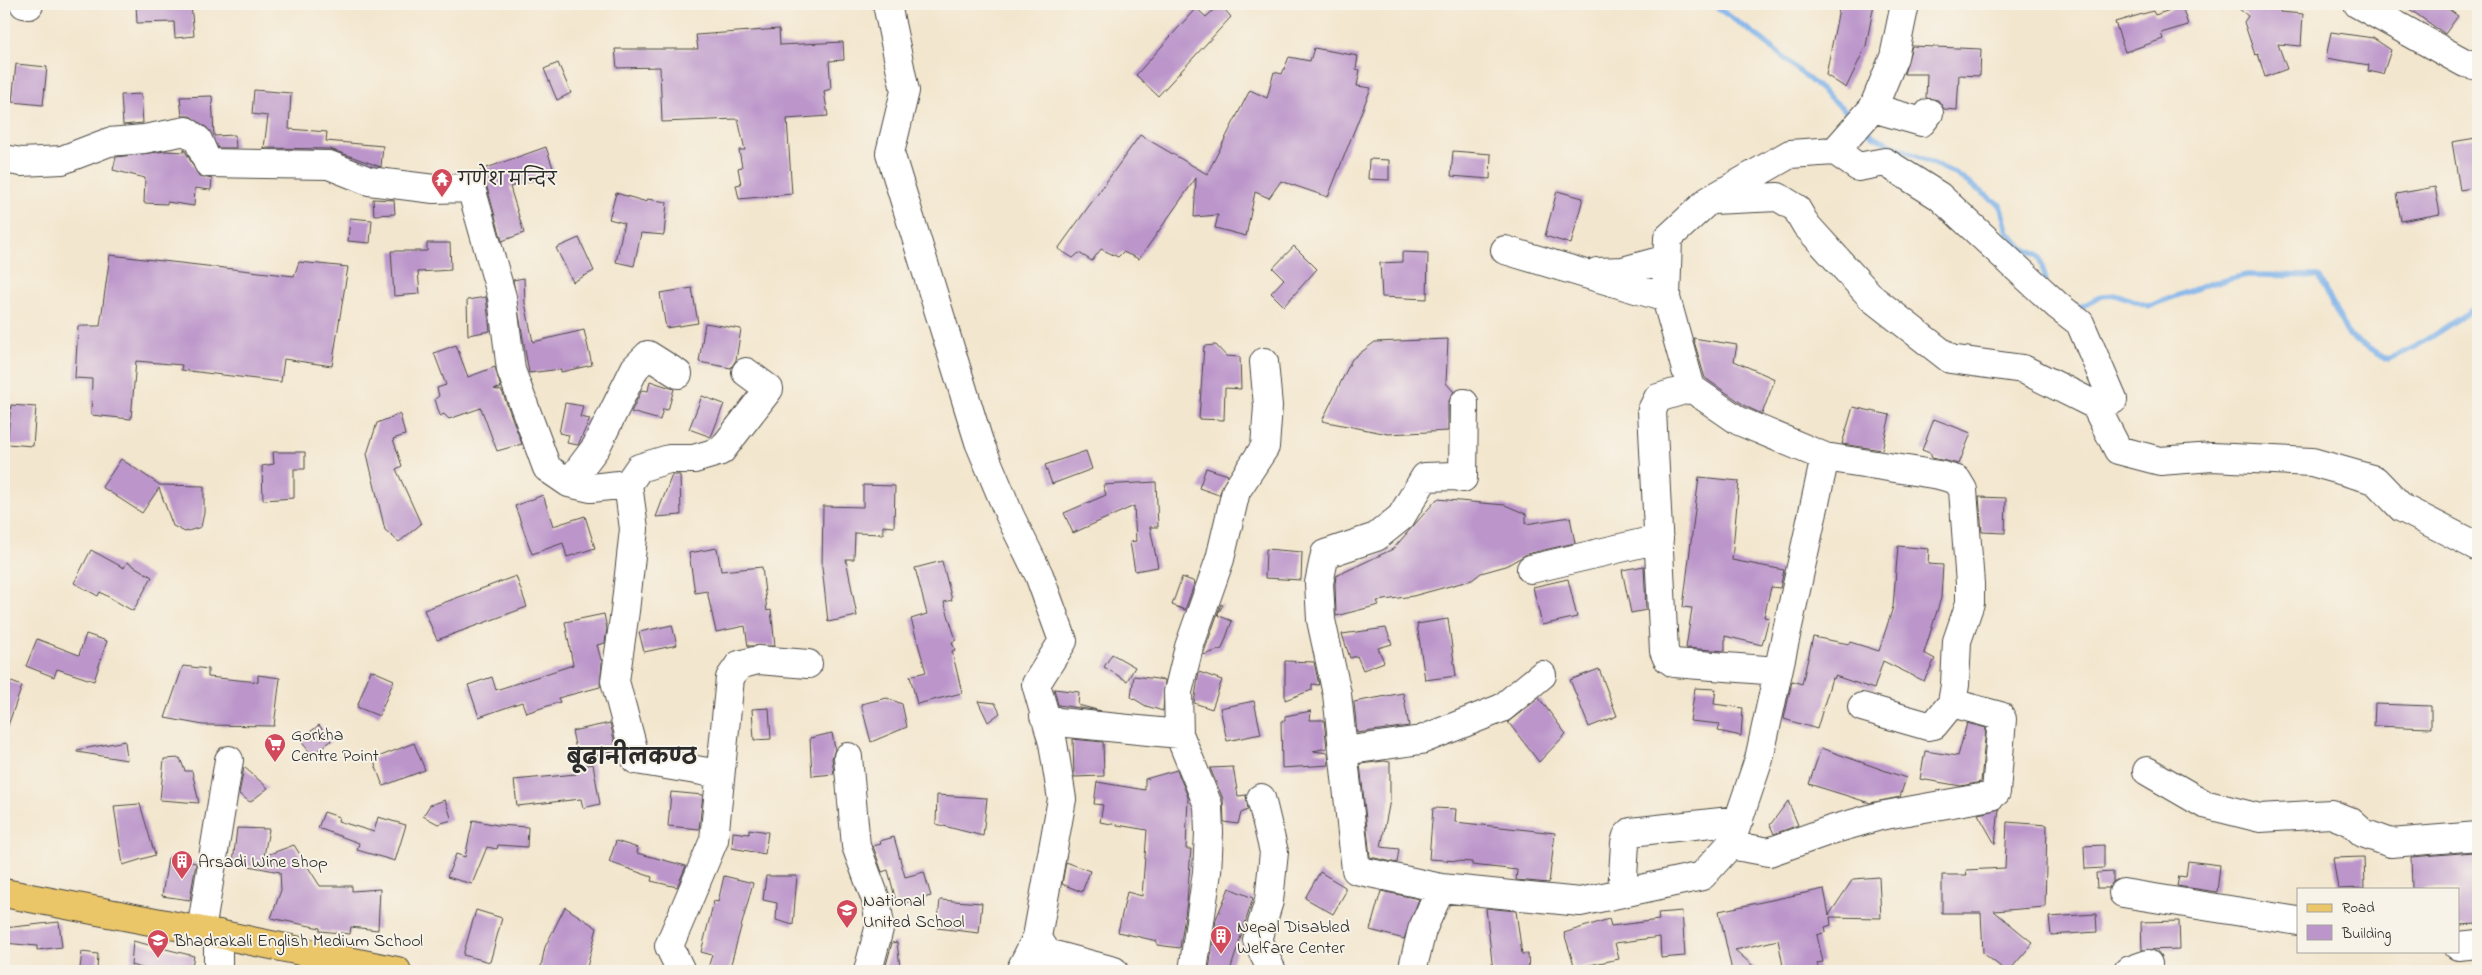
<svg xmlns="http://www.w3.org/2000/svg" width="2482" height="975" viewBox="0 0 2482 975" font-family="'Indie Flower','Playpen Sans Deva',sans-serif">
<rect width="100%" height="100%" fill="#f7f3e8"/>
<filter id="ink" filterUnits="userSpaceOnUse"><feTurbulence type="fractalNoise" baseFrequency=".02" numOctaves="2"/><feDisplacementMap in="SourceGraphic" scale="10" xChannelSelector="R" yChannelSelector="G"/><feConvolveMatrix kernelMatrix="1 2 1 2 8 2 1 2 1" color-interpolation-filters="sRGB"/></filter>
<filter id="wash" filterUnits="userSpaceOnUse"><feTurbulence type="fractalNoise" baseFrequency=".0096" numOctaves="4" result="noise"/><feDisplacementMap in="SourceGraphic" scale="20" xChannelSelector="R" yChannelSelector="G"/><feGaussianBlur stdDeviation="1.12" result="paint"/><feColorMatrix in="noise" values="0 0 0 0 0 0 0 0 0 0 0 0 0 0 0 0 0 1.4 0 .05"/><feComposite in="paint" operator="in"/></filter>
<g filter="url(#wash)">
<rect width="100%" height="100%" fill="#f3e6ce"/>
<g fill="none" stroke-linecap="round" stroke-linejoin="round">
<!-- stream -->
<path stroke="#7bb1ea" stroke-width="5.5" d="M1712 4 1763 40 1854 118
M1864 128 1875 137 1954 173 2000 205 2008 233 2023 248 2039 256 2046 280
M2076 305 2079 308 2102 296 2118 295 2149 306 2209 284 2247 275 2319 276 2348 335 2388 359 2415 347 2478 306"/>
</g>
<g id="blocks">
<!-- building -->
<path fill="#bc96cb" d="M136 4H191L194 36 175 38 174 22 137 23Z
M1220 4 1231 17 1158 96 1136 75 1196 8 1206 17Z
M1840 4H1874L1866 46 1846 88 1826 75Z
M2233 4H2282L2280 12 2303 14 2301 46 2278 44 2287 69 2265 77 2258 54 2255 55 2244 22 2248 16Z
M2402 4H2441L2458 16 2445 34Z
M2182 6 2188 25 2161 33 2163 39 2125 52 2115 22 2153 11 2155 15Z
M779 29 780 45 843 42 844 60 829 61 831 89 824 91 828 116 787 119 792 194 739 199 736 185 741 184 738 168 742 167 739 150H745L738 119 662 122 660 67 617 68 615 49H698L696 35Z
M2331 32 2373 38 2391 50 2383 74 2368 71 2369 65 2326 58Z
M1912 46 1981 49 1980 76 1959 75 1957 110 1944 109 1938 100 1926 98 1927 74H1904Z
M1314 48 1358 56 1356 69 1360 70 1357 86 1371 88 1328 197 1281 181 1269 198 1255 192 1246 236 1215 228 1218 215 1194 217 1196 178 1139 259 1123 252 1118 257 1101 249 1092 261 1079 253 1073 258 1058 249 1140 135 1207 174 1250 90 1267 98 1274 72 1282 74 1289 57 1310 61Z
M558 63 571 93 557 100 544 69Z
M16 64 47 67 43 105 12 102Z
M254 90 291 93 289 129 327 132 326 141 383 146 381 167 330 149 264 148 268 116 252 114Z
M141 94 143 123 123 125 121 95Z
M212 96 214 136 235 135 236 148H218L207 128 190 116H182L180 97Z
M2476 138 2478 187 2460 190 2452 142Z
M546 147 555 174 510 187 524 233 502 241 486 184 481 176V170Z
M184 149 199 176 212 179 211 190 195 188 194 206 167 202V204L144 203 145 178 113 170 116 157 166 151 184 152Z
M1453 151 1491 154 1490 179 1451 176Z
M1369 159 1389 160V180L1368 179Z
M2435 187 2440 214 2401 221 2396 194Z
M1557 191 1583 198 1571 244 1545 236Z
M616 193 647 202V199L667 202 664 235 641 233 634 266 616 262 624 223 609 219Z
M373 199 394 200 395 214 374 215Z
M350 218 372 220 370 243 348 241Z
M579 238 594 271 573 282 556 248Z
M427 243H450L451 270 418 272 420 294 394 296 391 251H427Z
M1294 246 1317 269 1284 306 1271 293 1284 279 1273 268Z
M1402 252 1428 253 1427 299 1382 297 1380 263 1402 262Z
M110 255 294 276 299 262 348 267 332 366 284 359 281 382 181 370 182 365 136 361 131 419 91 415 92 379 75 378 78 326H100Z
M524 278 525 303 533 342 584 330 592 365 561 372V369L529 373 513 280Z
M692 288 698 323 666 328 660 293Z
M486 297 490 331 468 335 467 300Z
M705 323 741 329 736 360 731 368 699 362Z
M1693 338 1737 345 1734 361 1775 379 1762 414 1747 407 1705 378Z
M1448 339 1446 383 1454 392 1448 403V431L1388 434 1322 421 1352 359 1375 342Z
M456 345 468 377 495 367 501 388 494 389 502 391 522 444 497 451 481 408 449 419 444 414 440 416 435 399 439 396 437 388 446 385 434 353Z
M1216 345 1226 356 1240 357 1241 389 1225 388 1224 420 1199 419 1204 346Z
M650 381 674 389 668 410 663 409 660 420 631 412 642 390 648 391Z
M702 396 724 404 711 437 689 429Z
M565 403 583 406 580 417 590 419 578 445 567 443 569 435 559 433Z
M11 405 36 407 33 446 7 444Z
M1853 407 1890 415 1882 450 1842 444Z
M400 414 405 435 393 439 402 466 396 469 421 524 399 542 385 530 367 454 377 423Z
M1934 419 1971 433 1959 464 1932 458 1930 453 1922 450Z
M1086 451 1092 469 1052 484 1045 465Z
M273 452H305V469H294V498L263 500 262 466 274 464Z
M121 459 160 485 204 486V513L201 527 185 532 173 526 159 488 142 513 102 487Z
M1206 468 1228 475 1219 495 1199 488Z
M672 475H680L681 515 656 517Z
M1699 477 1739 481 1732 560 1784 570 1780 588 1771 587 1764 617 1769 618 1762 645 1725 636V651L1686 648 1692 608 1683 607Z
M1156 482 1158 527H1150L1158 567 1135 571 1130 542 1136 541 1134 506 1073 533 1064 513 1106 495 1103 485Z
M863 485 895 486 894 527 883 526V534L855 533 854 559H846L857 616 828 622 822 567 823 506 863 507Z
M543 495 553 526 585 516 595 548 567 557 563 543 532 554 515 506Z
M1979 497 2006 498 2005 533 1982 532Z
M1437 499 1505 505 1526 514V524L1570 517 1575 543 1527 554 1506 566 1481 573 1472 580 1413 596 1377 601 1379 605 1336 616 1335 584 1336 576 1393 549Z
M1898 546 1929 549 1928 564 1943 565 1941 598 1924 653 1935 659 1924 681 1883 661 1874 689 1835 676 1834 679 1832 678 1817 729 1784 719 1792 681 1802 684 1813 637 1849 644 1850 642 1879 651 1893 607Z
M717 548 721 571 762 567 767 611 771 610 775 646H748L745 626 716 632 707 591 695 593 689 553Z
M1266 549 1302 552 1301 580 1265 578Z
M91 550 124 568 127 562 152 577 133 611 100 592 98 596 74 583Z
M942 561 952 600 944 602 956 640 952 642 955 650 952 651 962 693 917 704 910 676 926 672 911 619 927 614 915 568Z
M1644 566 1646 610 1631 613 1622 570Z
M516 576 527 607 437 640 424 610Z
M1182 577 1195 582 1185 610 1172 605Z
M1568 579 1577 617 1542 625 1533 587Z
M1221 604 1223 605 1217 615 1232 621 1222 649 1203 655Z
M604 614 607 629 605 643 597 645 602 663 600 687 558 698 560 702 526 713 522 702 479 717 468 685 492 677 496 690 573 665 565 622Z
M1448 619 1456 676 1425 680 1417 624Z
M672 625 677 645 644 652 639 632Z
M1386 628 1392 644 1378 648 1384 662 1363 670 1357 656 1350 658 1342 634Z
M86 634 107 641 94 681 57 669 54 677 26 666 37 639 79 655Z
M1112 654 1135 667 1127 681 1104 667Z
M1285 661 1314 662 1319 685 1312 684V690L1285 700Z
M183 666 208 669V677L258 682V675L280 678 274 726 203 725 165 718Z
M1599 669 1617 716 1589 727 1570 680Z
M371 670 394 680 379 716 357 707Z
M1199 672 1222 680 1212 709 1194 703Z
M1134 676 1165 680 1163 711 1146 706 1131 697Z
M4 679 22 686 6 731 4 730Z
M1695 688 1716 689 1714 704 1743 708 1741 736 1718 731 1720 724 1690 721Z
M1054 689 1079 692 1078 705 1101 711 1058 705Z
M1403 693 1409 726 1357 733 1354 702Z
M887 698 902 704 907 727 871 742 861 704Z
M1539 698 1566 734 1539 762 1508 722Z
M978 701 995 703 1000 713 988 722Z
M1254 701 1261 734 1227 741 1220 708Z
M2375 704 2431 706V728L2374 726Z
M769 708 771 739 754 740 752 709Z
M1311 711 1310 720H1324L1327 748 1313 751 1328 753 1329 765 1282 768 1281 721H1285V716Z
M610 723 617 751 578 759 572 731Z
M1967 723 1986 728 1981 782 1961 786 1920 779 1925 751 1958 756Z
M319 725 331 741 312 755 300 740Z
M832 733 835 749 832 758 834 774 812 776 810 738Z
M1073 739 1103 742 1104 776 1074 777Z
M125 741 127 760 77 752V750Z
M414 743 425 770 383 786 373 759Z
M1821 748 1906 778 1900 797 1870 803 1809 784Z
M180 758 185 771H192L199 803 160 800 164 759Z
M1384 761 1390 762V800L1381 847 1399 849 1397 863 1370 857 1360 764Z
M593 764 600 804 583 808 581 799 517 806 514 780 576 774 575 767Z
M244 767 268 788 250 802 239 794Z
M1233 767 1238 796 1246 795 1248 810 1241 813 1238 824 1224 822 1223 799 1210 768Z
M1177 770 1188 797 1186 849H1191L1187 902 1180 948 1157 945V941L1118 932 1127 892 1142 896 1147 830 1100 822 1103 805 1094 804 1097 782 1145 790V779Z
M671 792 703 795 699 829 668 826Z
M937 795 987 798 983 836 936 824Z
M445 800 452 820 438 824 423 816 430 805Z
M1788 801 1798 825 1774 834 1770 825Z
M140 804 155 855 123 865 114 806Z
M1433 808 1456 809 1455 822 1555 833 1549 883 1516 880 1517 870 1472 865V862L1429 859Z
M1999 809 1995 844 1978 814Z
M324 812 339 817 338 821 374 832 378 817 406 825 395 861 357 850 359 843 318 828Z
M473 820 497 825 528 827 527 847 498 845 497 849 487 847 472 884 447 877 456 854 465 857Z
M2007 822 2047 825 2045 907 1994 911 2033 943 2009 971H2006L1983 953 1981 913H1942V875H1967L1966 870 2005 868Z
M237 828 269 829 264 856 294 845 320 886H352V891L380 889 378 930 351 927 350 934 320 931V928L271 918 281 890 280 872 233 863Z
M749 829 768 832 765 854 732 848 733 832 749 834Z
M894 837 905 877 924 872 931 896 897 905 888 870 882 872 873 846 881 844 880 841Z
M616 841 638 848 637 853 686 866 677 887 651 881 652 877 609 862Z
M2104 845V868L2085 869 2084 846Z
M2473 852H2478V924L2458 925V889H2412L2411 857Z
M2364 857 2365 888 2338 889 2333 858Z
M168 858 196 863 190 900 162 896Z
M2188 861 2220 865 2217 892 2177 886 2179 876 2186 877Z
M1066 862 1090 871 1082 892 1062 884Z
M1320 872 1345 887V893L1333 914 1305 898Z
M2113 872V882L2109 888H2097L2096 873Z
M724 876 753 883 729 971H707L712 955 701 952 714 901 718 902Z
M766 876H797L793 925 776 920 777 903 763 900Z
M1879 877 1881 918 1830 917 1831 925 1825 927 1826 932 1817 935 1823 962 1817 963 1819 971H1784L1778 940 1735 950 1759 971H1732L1719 911 1824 889 1829 915 1853 879Z
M1229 888 1253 898 1230 971H1213L1209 970 1216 919Z
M1381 891 1419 899 1404 939 1370 930Z
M940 900 982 903 979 933 937 928Z
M565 907 597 928 586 971H540L545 947Z
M1486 908 1516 911 1522 954H1528L1529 971H1493Z
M476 910 502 918 490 962 463 955Z
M1682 911 1685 956 1661 958 1660 937 1615 943 1619 959 1575 968 1564 933 1609 919 1611 926 1659 920 1658 913Z
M2096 914 2097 932 2051 935 2049 917Z
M2179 921 2180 949 2142 950 2141 922Z
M59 922 62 947 37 950V946L4 943V928Z
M133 941 194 956 191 971H152L131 965Z
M897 942 900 967 885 969 892 943Z
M82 952 98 954 97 970 80 968Z"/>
</g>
</g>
<g filter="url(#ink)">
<use href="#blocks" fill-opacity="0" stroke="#494743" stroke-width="1"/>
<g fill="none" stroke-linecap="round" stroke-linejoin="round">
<!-- minor casing -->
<g stroke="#494743" stroke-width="30">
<path id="minor" d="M24 4 29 5
M887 4 905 91 890 153 979 442 1010 516 1039 575 1063 641 1036 684 1053 743 1062 799 1037 937 1020 971
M2358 4 2465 63 2478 66
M1873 108 1922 122 1929 113
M1835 151 1858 167 1885 162 1939 196 2058 306 2080 323 2113 400
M4 159 21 162 62 160 109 142 144 139 186 131 198 140 208 163 329 165 369 181 434 189 471 188 502 297 511 370 547 468 569 483
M1712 200 1778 197 1796 208 1806 225 1873 299 1950 359 2023 369 2095 405 2118 450 2160 461 2212 457 2312 462 2375 480 2402 508 2478 547
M1505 250 1666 298
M1597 272 1623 271 1667 259
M678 374 648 355 635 368 596 447 569 483 591 488 628 484 634 529 625 611 615 681 636 760 720 774
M1691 388 1658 398 1652 410 1664 651 1667 658 1674 663 1778 671
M1464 403 1463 478 1455 476 1425 477 1401 517 1376 537 1325 554 1319 583 1321 620 1337 694 1356 870 1441 888 1580 902 1702 876 1730 845 1759 759 1825 457
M628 484 639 468 669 459H694L721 451 769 389 746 372
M1531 569 1659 539
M1862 707 1928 726 1934 725 1952 703 1955 685 1957 641 1970 603V584L1963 490 1957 480 1939 475 1825 457 1739 421 1691 388 1666 298 1668 238 1708 201 1790 154 1835 151 1873 108 1894 57 1905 4
M1044 716 1058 722 1179 734 1178 692 1189 647 1220 559 1236 491 1265 447 1268 406 1264 362
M1179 734 1208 805 1209 833 1207 872 1193 971
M1344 751 1421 740 1502 708 1542 675
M848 757 856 846 876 900 880 925 868 971
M2147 771 2204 804 2260 818 2331 814 2351 822 2363 833 2391 843 2478 836
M1261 798 1274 852 1269 901 1257 940 1272 971
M1730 845 1769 852 1831 830 1880 816 1991 796 1996 792 2002 719 2000 716 1952 703
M1622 893 1625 843 1627 836 1631 832 1739 820
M2123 893 2298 921
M201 931 229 760
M1037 937 1047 953 1114 971
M2458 946 2478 944
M218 971V934
M681 971 669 946 714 840 730 678 739 665 758 660 808 664
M1412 971 1422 930 1441 888
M2128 971 2148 964"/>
</g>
<!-- major casing -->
<g stroke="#494743" stroke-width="30">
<path id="major" d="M4 893 218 934 397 971"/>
</g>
<!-- minor -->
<use href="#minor" stroke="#fff" stroke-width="28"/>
<!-- major -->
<use href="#major" stroke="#eac669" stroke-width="28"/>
</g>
</g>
<!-- icons -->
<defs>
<g id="temple-pin" transform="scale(1.125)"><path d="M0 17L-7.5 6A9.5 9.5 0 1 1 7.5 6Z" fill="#d1495b" stroke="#f7f3e8"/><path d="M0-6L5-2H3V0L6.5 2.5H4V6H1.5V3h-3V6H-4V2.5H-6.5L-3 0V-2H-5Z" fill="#fff"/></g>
<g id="supermarket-pin" transform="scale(1.125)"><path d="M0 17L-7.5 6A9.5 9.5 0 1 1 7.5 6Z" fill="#d1495b" stroke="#f7f3e8"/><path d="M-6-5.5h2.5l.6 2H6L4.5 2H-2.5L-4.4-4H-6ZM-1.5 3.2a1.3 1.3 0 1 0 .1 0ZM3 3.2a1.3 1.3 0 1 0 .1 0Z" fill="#fff"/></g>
<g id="building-pin" transform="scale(1.125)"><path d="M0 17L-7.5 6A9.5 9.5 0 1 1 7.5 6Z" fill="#d1495b" stroke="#f7f3e8"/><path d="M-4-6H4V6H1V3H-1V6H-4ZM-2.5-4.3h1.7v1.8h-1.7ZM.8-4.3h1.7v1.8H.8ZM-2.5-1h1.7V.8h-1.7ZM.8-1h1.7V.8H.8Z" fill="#fff"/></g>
<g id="school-pin" transform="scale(1.125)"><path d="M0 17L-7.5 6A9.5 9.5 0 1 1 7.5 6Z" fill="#d1495b" stroke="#f7f3e8"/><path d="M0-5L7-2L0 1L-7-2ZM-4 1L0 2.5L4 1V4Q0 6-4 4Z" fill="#fff"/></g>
</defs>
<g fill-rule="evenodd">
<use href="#temple-pin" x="442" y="179"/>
<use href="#supermarket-pin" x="275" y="744"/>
<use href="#building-pin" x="182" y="861"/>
<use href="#school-pin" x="847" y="910"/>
<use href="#building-pin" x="1221" y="936"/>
<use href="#school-pin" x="158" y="940"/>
</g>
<g text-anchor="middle" stroke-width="4" stroke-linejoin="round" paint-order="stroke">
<!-- poi labels -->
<g font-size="18" fill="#2b2b2b" stroke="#f7f3e8" text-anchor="start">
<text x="458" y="185">गणेश मन्दिर</text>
<text x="291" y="740">Gorkha<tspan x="291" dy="21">Centre Point</tspan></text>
<text x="198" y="867">Arsadi Wine shop</text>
<text x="863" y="906">National<tspan x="863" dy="21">United School</tspan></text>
<text x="1237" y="932">Nepal Disabled<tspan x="1237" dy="21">Welfare Center</tspan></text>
<text x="174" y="946">Bhadrakali English Medium School</text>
</g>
<!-- district labels -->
<g font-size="22" font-weight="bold" fill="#2b2b2b" stroke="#f7f3e8">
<text x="632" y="764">बूढानीलकण्ठ</text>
</g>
</g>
<!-- margin -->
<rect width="2482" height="975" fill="none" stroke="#f7f3e8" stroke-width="20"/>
<!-- legend -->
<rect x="2297" y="888" width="162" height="65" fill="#f7f3e8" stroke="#a5a39c"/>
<rect x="2307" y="904" width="25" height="8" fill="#eac669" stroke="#a5a39c"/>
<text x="2342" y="912" font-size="15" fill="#2b2b2b">Road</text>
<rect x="2307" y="925" width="25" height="15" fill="#bc96cb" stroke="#a5a39c"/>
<text x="2342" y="938" font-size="15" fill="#2b2b2b">Building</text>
</svg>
